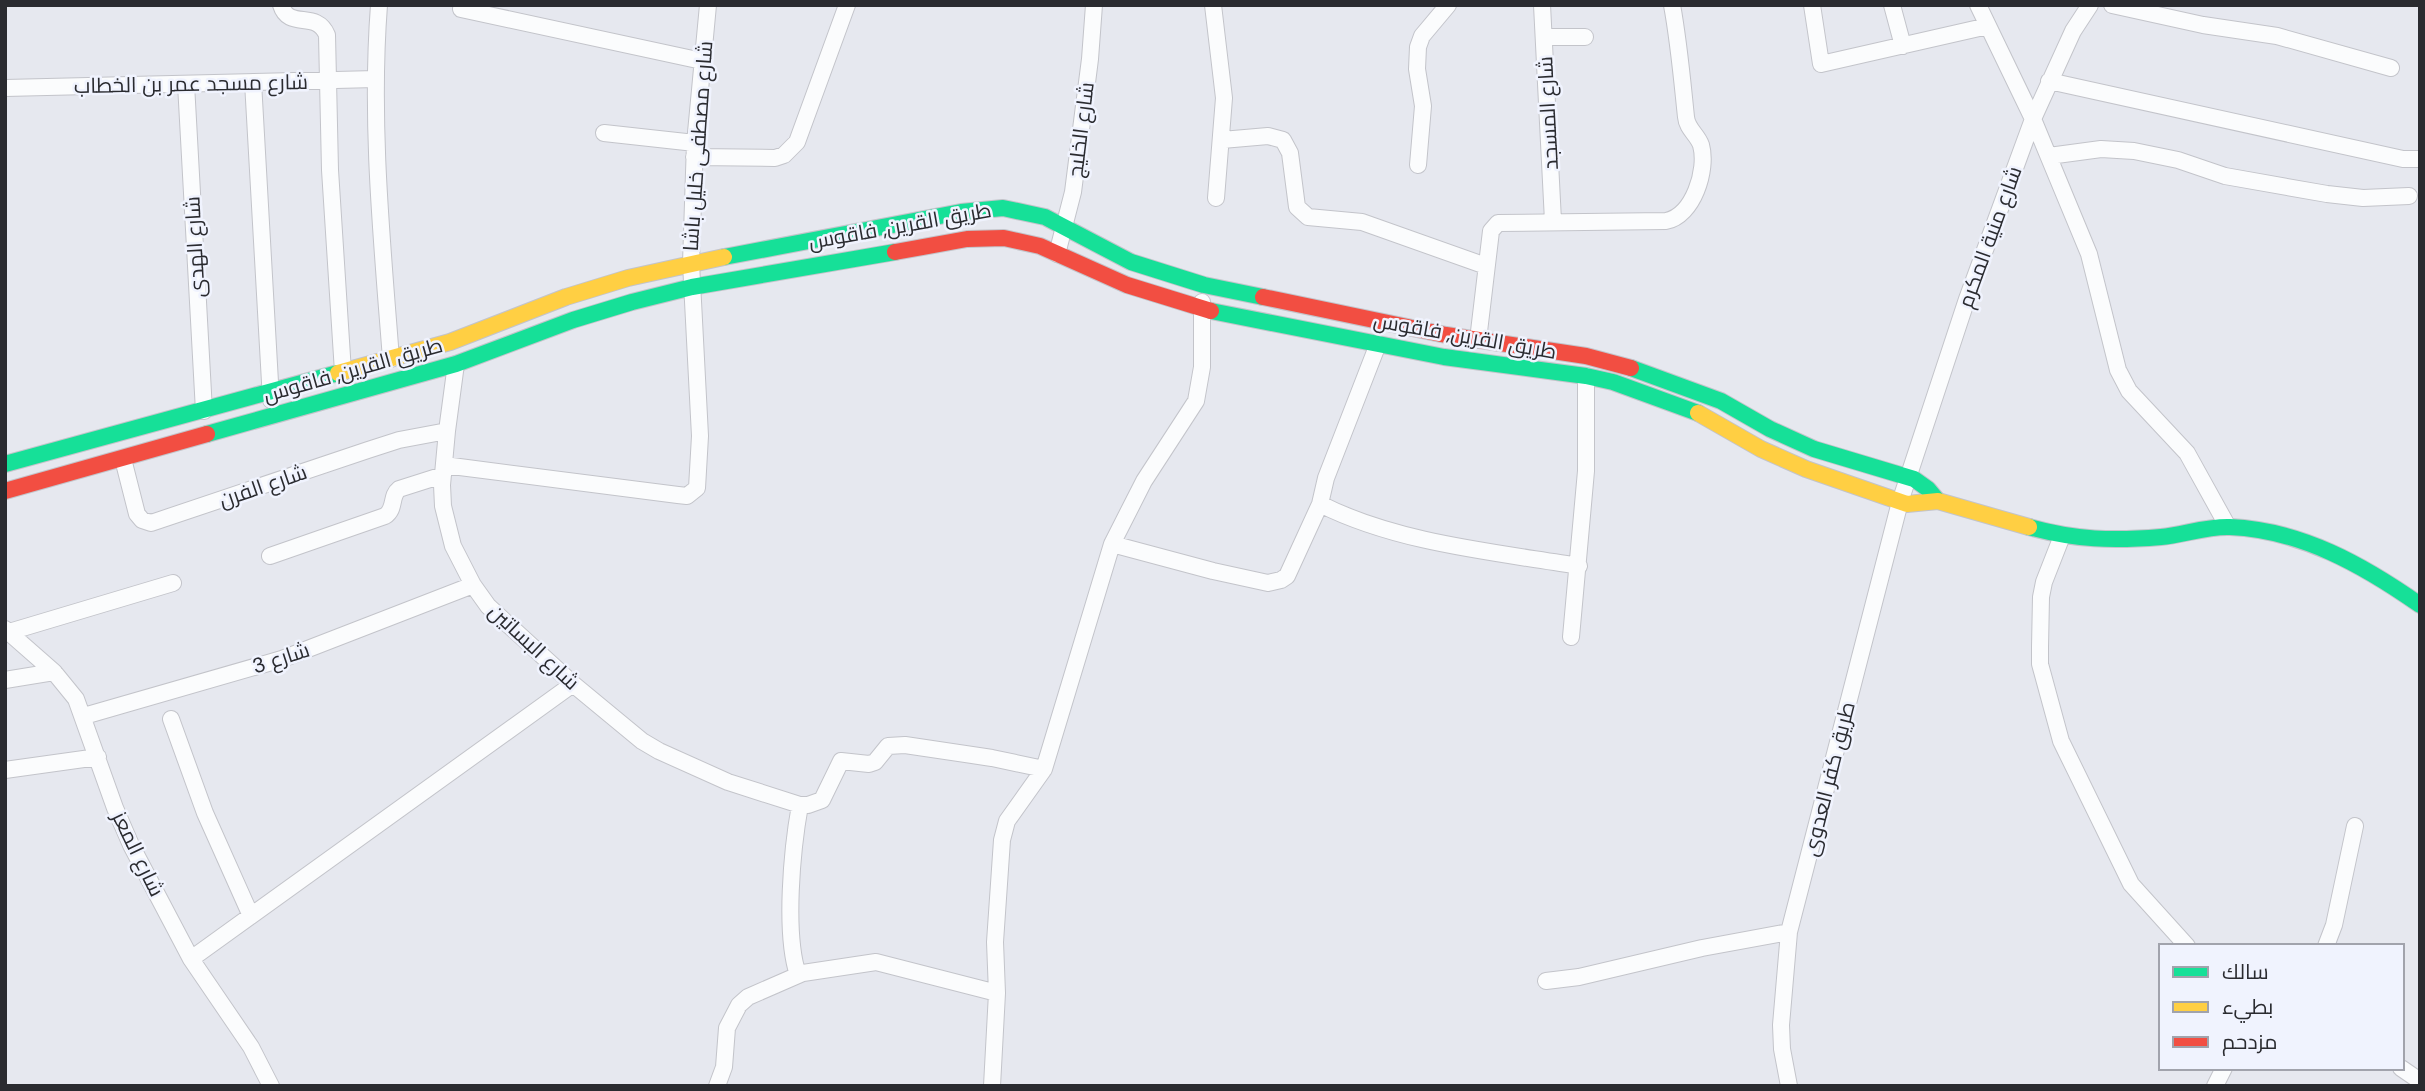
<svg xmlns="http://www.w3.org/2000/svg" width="2425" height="1091" viewBox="0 0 2425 1091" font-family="'DM Sans',Cairo,sans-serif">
<rect width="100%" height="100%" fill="#e6e8ef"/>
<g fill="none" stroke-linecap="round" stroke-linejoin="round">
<!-- street casing -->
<g stroke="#c3c4ca" stroke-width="18">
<path id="street" d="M281 5C289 31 316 9 327 35L330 170 343 372
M379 5C370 123 382 241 391 359
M1213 5 1224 98 1216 198
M1542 5 1553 221
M1812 5 1821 64 1988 26
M1892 5 1903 46
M1978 5 2033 119 2089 254 2118 370 2129 391 2187 453 2228 527
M2112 5 2203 25 2277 36 2391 68
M461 9 702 61
M1544 37H1585
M2049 81 2403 159H2420
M253 82 271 400
M186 84 204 411
M5 88 376 79
M604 133 695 143
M1222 140 1268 136 1283 140 1290 153 1297 207 1308 217 1362 222 1486 266
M2049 156 2101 149 2134 151 2178 160 2225 176 2327 194 2363 198 2409 196
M694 157 775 158 784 155 797 142 847 5
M1418 165 1423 106 1417 69 1418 47 1422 36 1448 5
M1057 254 1073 192 1090 59 1094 5
M1478 340 1491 231 1498 223 1666 221C1693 216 1708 170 1701 145 1697 134 1687 129 1686 117 1682 79 1679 43 1672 5
M456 364 447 431 442 485 443 506 453 546 473 585 488 606 573 684 642 741 659 751 728 782 800 805H808L822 800 841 761 869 764 875 762 888 746 905 745 992 758 1044 769
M123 459 137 514 142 520 151 523 368 450 399 440 447 431
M444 465 678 495 687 496 697 488 700 436 691 263 695 143 708 5
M1320 504C1397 543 1494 552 1579 566
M2062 536 2044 582 2041 597 2040 647V664L2061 741 2131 884 2187 946
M1112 544 1213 571 1268 583 1281 580 1287 576 1320 504 1326 478 1378 344
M270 556 385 516C396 509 390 496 399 489L443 475
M5 629 54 672 76 699 115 808 131 845 191 959 251 1047 271 1086
M9 632 173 583
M1571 637 1586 471V376
M5 680 54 672
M84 716 282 659 473 585
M171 719 205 813 251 916
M5 770 98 757
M2326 946 2334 925 2355 826
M191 959 573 684
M798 975C784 933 792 849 800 805
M1546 981 1579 977 1702 948 1789 932
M2401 1068 2420 1081
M717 1086 724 1067 727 1028 739 1005 748 997 803 973 876 962 997 993
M992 1086 997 993 995 942 1002 840 1007 821 1044 769 1112 544 1144 481 1196 401 1202 367V302
M1789 1086 1782 1049 1781 1025 1789 932 1900 502 1967 299 2033 119 2073 31 2090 5
M2215 1086 2224 1068"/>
</g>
<!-- fast casing -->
<g stroke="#c3c4ca" stroke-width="18">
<path id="fast" d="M724 257 961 212 1003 208 1045 217 1131 262 1204 285 1263 297
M1211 311 1444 357 1586 376 1613 382 1698 413
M1631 368 1721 401 1770 429 1814 449 1914 479 1928 489 1938 501
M207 434 456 364 573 320 632 302 692 287 895 252
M5 464 338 373
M2029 527C2075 540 2113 541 2161 537 2183 535 2207 526 2230 527 2301 530 2363 565 2420 605"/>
</g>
<!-- slow casing -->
<g stroke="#c3c4ca" stroke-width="18">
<path id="slow" d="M338 373 450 342 566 297 628 278 724 257
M1698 413 1761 449 1806 469 1907 504 1938 501 2029 527"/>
</g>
<!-- jam casing -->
<g stroke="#c3c4ca" stroke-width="18">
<path id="jam" d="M895 252 967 239 1004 238 1040 246 1127 285 1211 311
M1263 297 1446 335 1586 356 1631 368
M5 491 207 434"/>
</g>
<!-- street -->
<use href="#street" stroke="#fbfcfd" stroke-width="16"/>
<!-- fast -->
<use href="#fast" stroke="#16e098" stroke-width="16"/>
<!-- slow -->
<use href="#slow" stroke="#ffcf43" stroke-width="16"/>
<!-- jam -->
<use href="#jam" stroke="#f24e42" stroke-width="16"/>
</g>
<g text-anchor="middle" stroke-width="5" stroke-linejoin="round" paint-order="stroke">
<!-- street labels -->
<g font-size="21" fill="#2a2b30" stroke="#f0f3fe">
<text transform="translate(191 84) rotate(-1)" y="7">شارع مسجد عمر بن الخطاب</text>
<text transform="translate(1548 113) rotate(-93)" y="7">شارع المسجد</text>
<text transform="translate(1081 130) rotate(-83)" y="7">شارع الخليج</text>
<text transform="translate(698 146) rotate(-86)" y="7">شارع مصطفى خليل باشا</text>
<text transform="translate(900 226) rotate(-10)" y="7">طريق القرين, فاقوس</text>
<text transform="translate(1990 237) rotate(-70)" y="7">شارع منية المكرم</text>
<text transform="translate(195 247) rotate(-93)" y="7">شارع الهدى</text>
<text transform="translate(1465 336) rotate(10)" y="7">طريق القرين, فاقوس</text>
<text transform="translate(353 370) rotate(-16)" y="7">طريق القرين, فاقوس</text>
<text transform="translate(263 486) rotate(-19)" y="7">شارع الفرن</text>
<text transform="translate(534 647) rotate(43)" y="7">شارع البساتين</text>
<text transform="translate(281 658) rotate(-18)" y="7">شارع 3</text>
<text transform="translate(1829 779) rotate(-76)" y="7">طريق كفر العدوى</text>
<text transform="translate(138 854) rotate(64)" y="7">شارع المعز</text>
</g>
</g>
<!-- border -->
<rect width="2425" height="1091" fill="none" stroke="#2a2b30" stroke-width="14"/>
<!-- legend -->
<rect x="2159" y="944" width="245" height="126" fill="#f0f3fe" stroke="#a1a3ac" stroke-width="2"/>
<rect x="2173" y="967" width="35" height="10" fill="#16e098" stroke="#a1a3ac" stroke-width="2"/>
<text x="2222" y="979" font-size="21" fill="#2a2b30">سالك</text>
<rect x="2173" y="1002" width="35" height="10" fill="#ffcf43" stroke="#a1a3ac" stroke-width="2"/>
<text x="2222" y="1014" font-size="21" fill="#2a2b30">بطيء</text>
<rect x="2173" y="1037" width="35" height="10" fill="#f24e42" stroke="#a1a3ac" stroke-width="2"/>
<text x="2222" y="1049" font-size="21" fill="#2a2b30">مزدحم</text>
</svg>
